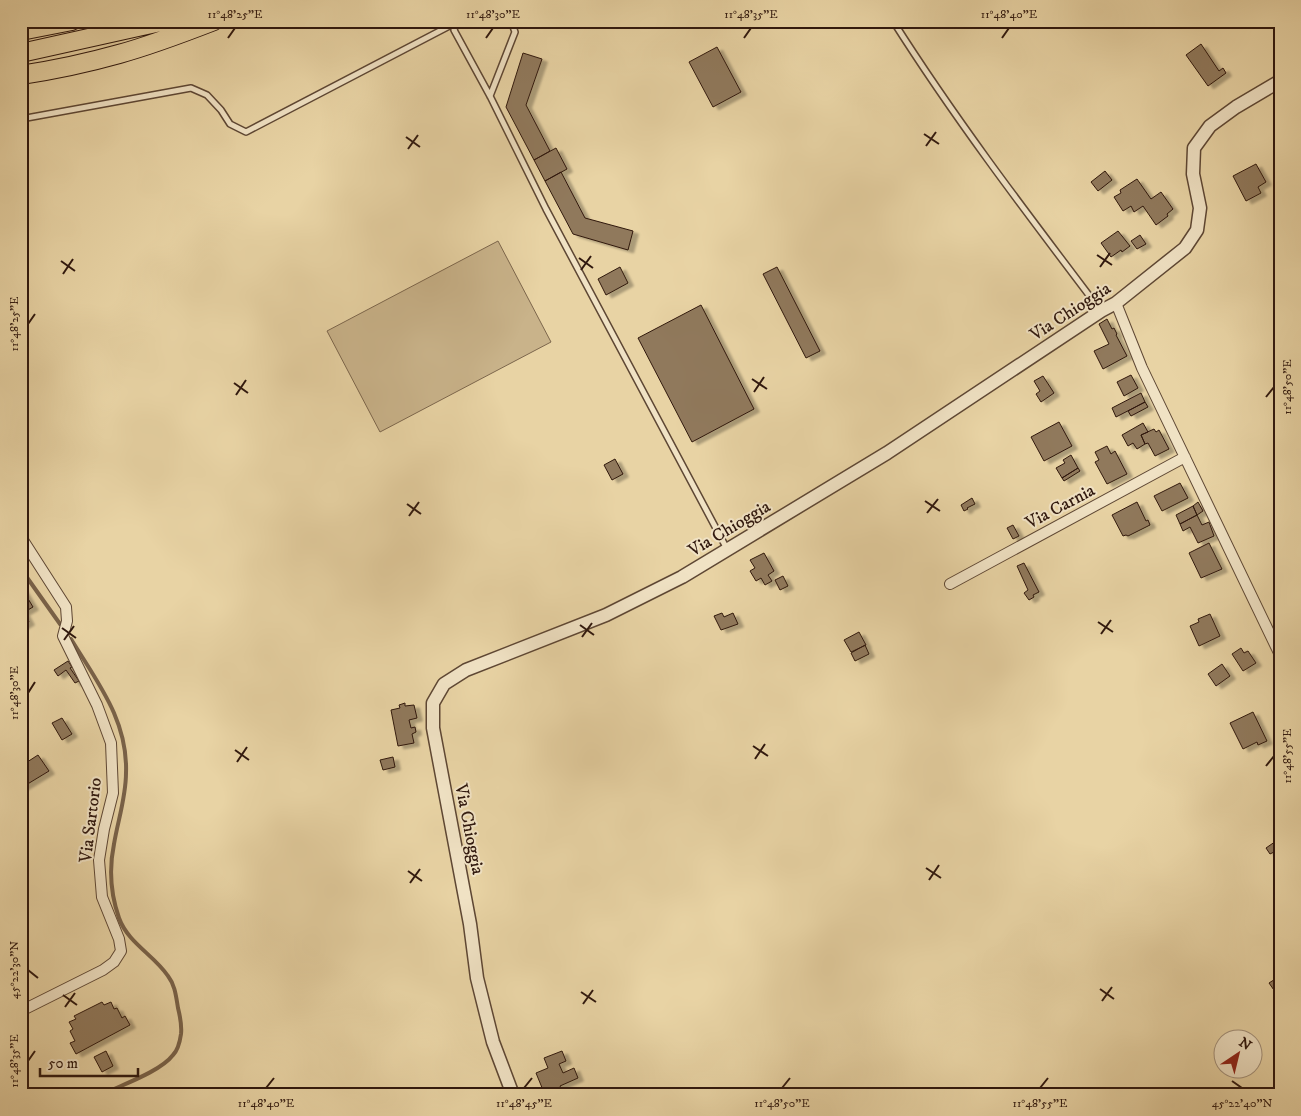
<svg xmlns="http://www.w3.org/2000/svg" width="1301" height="1116" viewBox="0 0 1301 1116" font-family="'IM FELL DW Pica',serif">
<defs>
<filter id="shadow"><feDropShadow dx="5.5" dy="3" stdDeviation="1" flood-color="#0004"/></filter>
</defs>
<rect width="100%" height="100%" fill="#e8d3a4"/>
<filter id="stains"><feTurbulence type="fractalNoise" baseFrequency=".004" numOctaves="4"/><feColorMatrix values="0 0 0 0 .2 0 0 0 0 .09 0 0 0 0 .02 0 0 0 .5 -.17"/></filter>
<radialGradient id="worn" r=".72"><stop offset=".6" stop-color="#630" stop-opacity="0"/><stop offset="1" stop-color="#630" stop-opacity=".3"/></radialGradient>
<!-- park -->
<path fill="#c9b38a" stroke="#7c664c" d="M498 241 551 342 380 432 327 331Z"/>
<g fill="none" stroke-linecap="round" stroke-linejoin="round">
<!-- stream -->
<path stroke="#796249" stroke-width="4" d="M21 569 60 624
M71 639C97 682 128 720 126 773 126 797 118 820 114 844 109 868 111 895 119 918 128 943 154 955 168 976 175 985 176 996 178 1008 180 1016 182 1025 181 1034 180 1041 178 1050 173 1055 160 1072 121 1085 101 1095"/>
</g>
<!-- building -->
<path fill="#90795c" stroke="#30180e" filter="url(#shadow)" d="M1201 44 1219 71 1223 68 1226 73 1208 86 1186 55Z
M717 47 741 92 713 107 689 62Z
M523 53 542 59 526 105 550 151 534 160 506 107Z
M556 148 567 169 545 181 534 160Z
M1256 164 1266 182 1258 187 1261 193 1246 201 1233 176Z
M1105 171 1112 180 1098 191 1091 182Z
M561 172 585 218 633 231 628 250 573 234 545 181Z
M1137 179 1151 199 1161 192 1173 209 1167 214 1168 216 1156 225 1143 206 1134 212 1131 206 1123 211 1114 197 1121 193 1120 190Z
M1118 231 1130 246 1122 252 1121 250 1111 257 1101 243Z
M1140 235 1146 244 1137 249 1131 241Z
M620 267 628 283 606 295 598 279Z
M777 267 820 351 806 358 763 274Z
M701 305 754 409 692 442 638 338Z
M1107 319 1112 329 1114 328 1117 334 1116 335 1127 356 1103 369 1094 351 1109 344 1099 324Z
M1131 375 1138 388 1124 396 1117 382Z
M1043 376 1054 393 1041 402 1036 394 1040 391 1034 381Z
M1141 393 1145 402 1116 417 1112 408Z
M1145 402 1148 407 1131 416 1128 411Z
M1059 422 1072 446 1044 461 1031 437Z
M1143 423 1148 432 1141 435 1145 444 1137 449 1133 443 1128 446 1122 435Z
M1154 429 1156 432 1159 430 1169 449 1155 456 1148 443 1145 444 1141 435Z
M1107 446 1111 454 1115 451 1127 474 1107 484 1095 462 1099 460 1095 452Z
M1071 455 1078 468 1062 478 1056 468 1065 463 1063 460Z
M615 459 623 474 612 480 604 465Z
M1078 468 1080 471 1064 481 1062 478Z
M1180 483 1188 498 1162 511 1154 496Z
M972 498 975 504 967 508 968 509 964 511 961 505Z
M1137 502 1146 521 1148 520 1150 525 1128 536 1126 535 1123 536 1112 515Z
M1198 502 1203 511 1197 515 1193 506Z
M1193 506 1197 515 1180 524 1176 515Z
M1197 515 1202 525 1209 522 1214 536 1198 543 1190 527 1183 531 1180 524Z
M1013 525 1019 536 1013 539 1007 528Z
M1209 543 1222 569 1201 578 1189 553Z
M764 553 774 571 768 575 772 581 765 585 761 578 756 581 750 571 755 568 750 560Z
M1024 563 1039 592 1033 595 1034 597 1029 600 1024 593 1028 590 1017 566Z
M783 576 788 586 780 590 775 580Z
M21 587 33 607 21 614Z
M24 613 29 622 21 627V614Z
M722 613 724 617 733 613 738 624 721 630 714 616Z
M1210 614 1220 636 1199 646 1190 626 1199 622 1198 619Z
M859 632 866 645 851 652 844 640Z
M865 645 869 654 855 661 851 653Z
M1241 648 1244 653 1248 651 1256 663 1243 671 1232 654Z
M68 661 72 667 70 668 79 681 75 683 66 670 58 676 54 670Z
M1222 664 1230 676 1216 686 1208 674Z
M405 703V706L414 705 417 718 409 720 411 728 415 727 416 732 412 734 414 743 398 746 391 710 400 708 399 705Z
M1253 712 1267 741 1258 745 1257 742 1243 749 1230 723Z
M62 718 72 734 62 740 52 723Z
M38 755 49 771 21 788V766Z
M393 757 395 767 383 770 380 760Z
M1279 839H1280V849L1270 854 1266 848Z
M1280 976V990L1276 993 1269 983Z
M102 1002 104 1005 111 1002 114 1009 117 1008 122 1018 125 1016 130 1025 76 1054 70 1043 75 1041 70 1031 73 1029 69 1022 76 1019 74 1016Z
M106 1051 113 1066 102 1072 94 1057Z
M562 1051 566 1061 559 1064 563 1073 574 1068 578 1078 560 1086 564 1095H545L536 1073 548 1068 544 1058Z"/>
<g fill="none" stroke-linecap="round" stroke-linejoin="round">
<!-- service casing -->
<g stroke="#5e4734" stroke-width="8">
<path id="service" d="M457 21 454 30 490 96 546 209 727 549
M893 21C957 122 1029 216 1101 311
M490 96 515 32 511 21
M21 119 191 88 207 95 221 110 230 124 246 132 457 22"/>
</g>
<!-- minor casing -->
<g stroke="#5e4734" stroke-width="12">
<path id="minor" d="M1116 303 1142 368 1280 655
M21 537 66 607 67 621 63 636 97 705 111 743 113 793 104 829 99 860 102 897 119 939 121 951 114 962 103 970 21 1011
M950 584 1185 457"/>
</g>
<!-- tertiary casing -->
<g stroke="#5e4734" stroke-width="15">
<path id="tertiary" d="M513 1095 493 1042 477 978 470 924 433 728V703L444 684 466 670 606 615 682 577 887 453 1101 311 1116 303 1185 248 1197 230 1200 208 1193 174 1194 148 1210 126 1236 107 1280 81"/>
</g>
<!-- trunk casing -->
<g stroke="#30180e" stroke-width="20">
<path id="trunk" d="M21 31 72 21
M21 53 165 21
M21 75C54 70 87 63 119 54 152 45 183 33 214 21"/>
</g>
<!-- service -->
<use href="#service" stroke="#f0e2c4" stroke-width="5"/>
<!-- minor -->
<use href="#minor" stroke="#f0e2c4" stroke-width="10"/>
<!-- tertiary -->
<use href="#tertiary" stroke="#f0e2c4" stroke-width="12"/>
<!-- trunk -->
<use href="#trunk" stroke="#e8d3a4" stroke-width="18"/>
</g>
<!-- ticks -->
<path fill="none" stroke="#30180e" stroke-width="2" d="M228 38 235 28M486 38 493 28M744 38 751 28M1002 38 1009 28M924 134 939 144M406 137 420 147M926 146 936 132M408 149 418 135M1097 255 1112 265M579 258 593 268M61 261 75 271M1100 267 1110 253M581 270 591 256M63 274 73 259M28 324 35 314M752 379 767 389M234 383 248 393M754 392 764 377M236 395 246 380M1266 397 1274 387M925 501 940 511M407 504 421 514M927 513 938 499M409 516 419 502M1098 622 1113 632M580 625 594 635M62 628 76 638M1101 634 1111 620M582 637 592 623M64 640 74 626M28 693 35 682M753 746 768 756M235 750 249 760M755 759 765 744M237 762 247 747M1266 766 1274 756M926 868 941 878M408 871 422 881M929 880 939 865M410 883 420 869M28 970 38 978M1100 989 1114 999M581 992 596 1002M63 995 77 1005M1102 1001 1112 987M583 1004 593 990M65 1007 75 993M28 1061 35 1051M1232 1081 1242 1088M266 1088 274 1078M524 1088 532 1078M782 1088 790 1078M1040 1088 1048 1078"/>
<g text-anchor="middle" stroke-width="4" stroke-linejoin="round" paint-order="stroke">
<!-- street labels -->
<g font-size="18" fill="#30180e" stroke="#f0e2c4">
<text transform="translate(1070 311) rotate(-33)" y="6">Via Chioggia</text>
<text transform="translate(1060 506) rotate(-28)" y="6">Via Carnia</text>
<text transform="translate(729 528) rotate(-31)" y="6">Via Chioggia</text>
<text transform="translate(90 820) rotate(-83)" y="6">Via Sartorio</text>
<text transform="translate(470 829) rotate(79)" y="6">Via Chioggia</text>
</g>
</g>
<!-- margin -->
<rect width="1301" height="1116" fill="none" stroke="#e8d3a4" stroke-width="55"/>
<!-- north arrow -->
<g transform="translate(1238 1054) rotate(35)"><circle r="24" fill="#f0e2c4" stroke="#a3917b"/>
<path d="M0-4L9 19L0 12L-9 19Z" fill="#8f2418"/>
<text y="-8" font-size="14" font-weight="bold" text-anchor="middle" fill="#30180e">N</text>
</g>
<!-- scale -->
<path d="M40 1068v8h98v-8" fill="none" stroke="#30180e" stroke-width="2.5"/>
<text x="48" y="1068" font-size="15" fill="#30180e" stroke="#f0e2c4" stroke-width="4" paint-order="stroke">50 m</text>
<rect x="28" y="28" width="1246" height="1060" fill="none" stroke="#30180e" stroke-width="2"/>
<g font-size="12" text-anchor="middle" fill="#30180e">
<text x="235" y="18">11°48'25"E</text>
<text x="493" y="18">11°48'30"E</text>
<text x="751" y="18">11°48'35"E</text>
<text x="1009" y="18">11°48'40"E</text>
<text transform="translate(14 324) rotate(-90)" y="4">11°48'25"E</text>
<text transform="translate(1287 387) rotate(-90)" y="4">11°48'50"E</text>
<text transform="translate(14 693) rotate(-90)" y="4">11°48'30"E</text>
<text transform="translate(1287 756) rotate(-90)" y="4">11°48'55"E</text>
<text transform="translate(14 970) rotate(-90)" y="4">45°22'30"N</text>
<text transform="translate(14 1061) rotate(-90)" y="4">11°48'35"E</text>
<text x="266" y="1107">11°48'40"E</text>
<text x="524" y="1107">11°48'45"E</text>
<text x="782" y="1107">11°48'50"E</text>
<text x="1040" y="1107">11°48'55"E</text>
<text x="1242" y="1107">45°22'40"N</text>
</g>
<rect width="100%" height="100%" filter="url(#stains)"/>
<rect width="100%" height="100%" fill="url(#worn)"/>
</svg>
